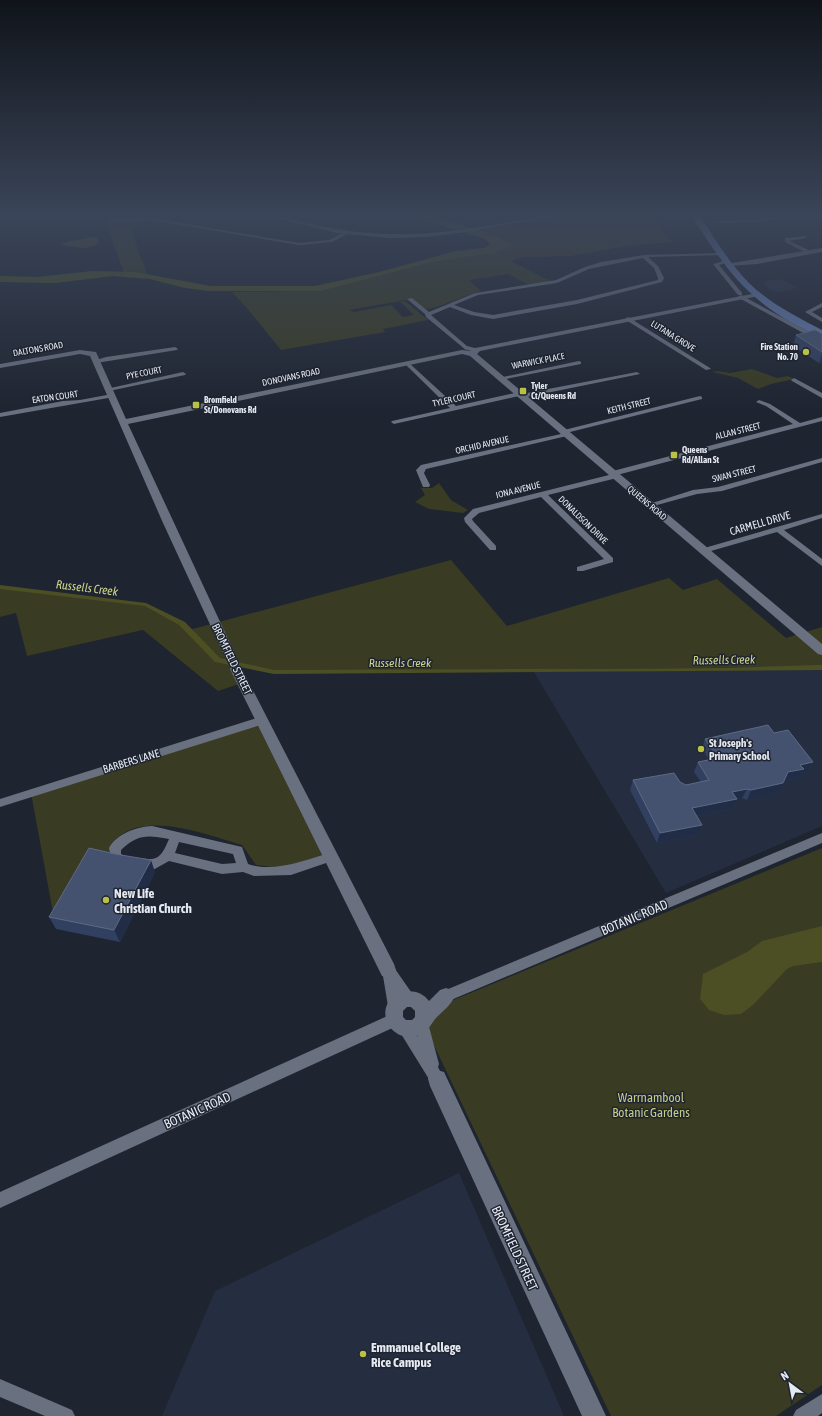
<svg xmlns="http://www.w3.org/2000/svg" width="822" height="1416" viewBox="0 0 822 1416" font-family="'Asap Condensed',sans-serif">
<rect width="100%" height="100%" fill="#1e2430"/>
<!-- built -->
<path fill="#252e40" d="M780 279 799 288 779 292 769 290 762 281Z
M822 669V826L666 893 534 672Z
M459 1173 564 1416H162L215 1291Z"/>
<!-- green -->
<path fill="#393b22" d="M571 215H655L661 231 672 242 631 245 571 256 525 257 511 261 552 282 531 286 508 274 469 280 481 291C470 293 434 310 427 309 421 309 416 303 412 299L349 310 354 312 391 305 403 317 414 315 402 303 398 302 405 301 428 320 383 329 385 332 281 350 246 307 232 292 321 291 429 263 493 253 511 248 501 238 477 230Z
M128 220H144L131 231 147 274 124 272 107 227V221Z
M752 369 777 378 788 376 794 379 771 384 758 389 738 378 712 372 718 371 730 373Z
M439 483 451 500 468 510 463 513 429 509 415 502 425 495 421 488H432Z
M451 560 507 626 669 578 683 590 717 579 786 638 822 627V667L273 671 233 661 242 683 218 691 143 630 27 656 16 613 0 617V586L145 604 189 630Z
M263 720 328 852 310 860 282 868 256 865 242 845C206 835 142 808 112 843 108 848 110 858 106 863 93 885 72 908 56 929L31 793Z
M822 848V1385L776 1416H611L429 1035V1026L451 1001Z"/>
<!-- water -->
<path fill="#4c4f23" d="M407 215C412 215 418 215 423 215 438 217 502 235 512 245L511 248 493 253 429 263 321 291H209L185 288 150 279 113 276 55 283 0 282V276L37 277 92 271 135 272 211 286H315L379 272 456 251 483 248 491 245 485 239Z
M93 237 97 238 99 242 93 246 86 248 60 245 71 241Z
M0 585 146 603 185 622 220 658 274 670 722 668 817 665H822V670L274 674 215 662 179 625 145 606 0 589Z
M822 926V962L793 966 787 969 753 1005 741 1014 724 1015 709 1010 700 999 703 974 747 952 762 941Z"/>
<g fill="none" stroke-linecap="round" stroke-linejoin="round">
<!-- minor -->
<path fill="#69707f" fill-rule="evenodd" d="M819 215H822V217Z
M779 217 777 219 754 222 715 223 713 222Z
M140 218 163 220 299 243 329 240 347 231 351 232 332 242 299 245 163 222 140 220 107 221 105 220Z
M806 236V238L789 241 811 251V253H807L785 242V238Z
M722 253 724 255 648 257 658 266 664 278 662 282 577 304 493 319 471 315 450 307 431 315 468 347 469 348 466 350 426 317 425 314 407 299 412 298 429 312 475 293 556 280 585 267 601 262 644 255ZM643 258 654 268 658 278V280L577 300 493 315 474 312 454 305 478 295 557 283 589 269Z
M727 260 729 262 719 265 742 293V295H738L713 264Z
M741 295 809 332 810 333 805 334 739 298 738 297Z
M822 303V307L812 312 822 318V322L805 312Z
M628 317 710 368 711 369 706 370 626 320 625 319Z
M175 347 178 349 177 350 96 363 93 361 106 357Z
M579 361 581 362V364L501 380 498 378Z
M408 362 456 406 519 392 522 394 637 372 640 374 522 398 519 396 394 424 391 422 392 421 450 408 406 365V363Z
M183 372 186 374 185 375 109 391 106 389Z
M794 378 822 393V398L792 381 791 380Z
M112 394 115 396 114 397 0 417V413L63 401 80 400Z
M700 396 702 397V399L566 433 568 435 567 436 426 469 424 473 430 485 429 487H423L416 470 421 465 561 434 559 432 560 431Z
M759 400 770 404 800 423 822 417V421L617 475V478L548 495 613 558V562L583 571H577V567L604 559 541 497 479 513 472 519 473 521 496 546V550H490L465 522 464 518 473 509 609 475V472L793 424 766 406 756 402Z
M822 458V462L722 491 697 494 650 507 646 505 693 490 718 487Z
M822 514V518L784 530 822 559V566L777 532 704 553 700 551 701 549Z
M230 653 233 654 241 669 239 671 236 672 233 671 225 656Z
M263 716 268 720 267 723 0 807V799Z
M152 826 242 847 248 864C273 873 307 860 331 852L335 854 337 857 335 860 291 875 254 876 243 872 222 874 169 861 153 870 136 867 134 863 136 859C141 858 144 859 149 859 161 860 165 848 169 839 147 835 138 834 121 850V854L128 858 130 861 128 864 124 866 111 860 109 848C117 833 137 827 152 826ZM179 842 233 854 236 863 222 864 175 853Z
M822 833V843L451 1000 446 1002 441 1000 439 996 441 992Z
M388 964 393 966 416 999 414 1003 409 1005 404 1003 400 997 402 1006 400 1011 395 1012 390 1011 388 1006 382 970 383 966Z
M394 1013 399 1015 401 1020 399 1025 0 1208V1192Z
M421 1016 426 1018 428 1023 439 1064 438 1067 444 1079 442 1084 437 1086 432 1084 398 1029 400 1024 405 1022 410 1024 418 1037 414 1023 416 1018Z
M0 1379 72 1410 75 1416H45L0 1397Z
M822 1394V1413L818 1416H793L796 1410Z"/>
<!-- tertiary -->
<path fill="#69707f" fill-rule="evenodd" d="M264 215H275C313 225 352 234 392 234 445 235 497 224 549 215H564L465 232 427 237 390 238 337 233Z
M822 248V252L757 264 729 266 726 264Z
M757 293 759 294V296L480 351 477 354 822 644V655L818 654 470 356 462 354 128 424 236 656 234 659H226L163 523 90 356 80 354 0 368V364L80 350 96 352 126 419 462 350 471 351 463 348 467 346 475 348Z
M236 665 240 666 242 669 394 964 396 970 394 976 388 978 382 976 230 669 232 666Z
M446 988 452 990 455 996C451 1005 443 1011 437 1017 432 1022 429 1030 423 1033 398 1048 372 1017 393 996 405 989 420 989 429 1001L440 990ZM407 1007H411L415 1011V1017L412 1020H406L403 1017V1011Z
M437 1070 444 1072 606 1416H582L430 1086 428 1079 430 1072Z"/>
<!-- primary -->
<path fill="#647cb1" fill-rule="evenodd" d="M691 215H699C715 239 730 264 750 284 771 304 797 317 822 330V337C812 335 803 328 794 324 743 296 722 263 691 215Z"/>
</g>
<!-- wall -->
<path fill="#314060" d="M822 334V362L819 363 793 346 796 335Z
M774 733 813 762 808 772 802 773 799 778 783 781 778 793 747 800 742 798 737 799 733 808 697 816 698 834 657 843 630 790 633 780 680 782 686 785 701 782 694 772 698 762 709 760 702 748 705 739Z
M155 872 120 942 56 929 49 917Z"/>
<!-- shaded-wall -->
<path fill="#212d46" d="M822 354V362L819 363Z
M813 762 808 772 802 773 799 778 783 781 788 772 800 765Z
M783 783 778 793 747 800 751 790Z
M747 789 742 798 737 799 733 808 688 818 692 808 732 792Z
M702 825 698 834 657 843 660 833Z
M151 860 155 872 120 942 114 930Z"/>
<!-- building -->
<path fill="#445270" stroke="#5d6a84" d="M815 330 822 334V352L796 335Z
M768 725 774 733 788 730 813 762 800 765 804 769 788 772 783 783 751 790 747 789 732 792 737 799 692 808 702 825 660 833 633 780 674 773 680 782 686 785 709 780 698 762 718 758 705 739Z
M89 848 115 854 151 860 114 930 49 917Z"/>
<!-- sky -->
<linearGradient id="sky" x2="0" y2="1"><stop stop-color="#10141a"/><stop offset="0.52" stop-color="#3b4559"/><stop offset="1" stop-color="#3b4559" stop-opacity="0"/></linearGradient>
<rect width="822" height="413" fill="url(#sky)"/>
<!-- markers -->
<g fill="#b9c046" stroke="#1e2430" stroke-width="1.5">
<circle cx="806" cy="352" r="4"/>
<rect x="519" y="387" width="8" height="8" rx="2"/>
<rect x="192" y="401" width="8" height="8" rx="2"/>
<rect x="670" y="451" width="8" height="8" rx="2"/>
<circle cx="701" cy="749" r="4"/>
<circle cx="106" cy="900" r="4"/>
<circle cx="363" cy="1354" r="4"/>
</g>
<g text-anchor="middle" stroke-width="3" stroke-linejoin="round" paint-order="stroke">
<!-- far-street labels -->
<g font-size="9" fill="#e5e9f2" stroke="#1e2430">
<text transform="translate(673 336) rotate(32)" y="3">LUTANA GROVE</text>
<text transform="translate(38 349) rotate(-10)" y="3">DALTONS ROAD</text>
<text transform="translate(538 361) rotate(-11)" y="3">WARWICK PLACE</text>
<text transform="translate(144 373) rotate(-11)" y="3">PYE COURT</text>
<text transform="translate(291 377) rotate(-12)" y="3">DONOVANS ROAD</text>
<text transform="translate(55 397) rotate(-8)" y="3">EATON COURT</text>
<text transform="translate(454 399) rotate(-13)" y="3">TYLER COURT</text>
<text transform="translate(629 406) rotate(-14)" y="3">KEITH STREET</text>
<text transform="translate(738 431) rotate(-14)" y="3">ALLAN STREET</text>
<text transform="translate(482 445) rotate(-13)" y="3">ORCHID AVENUE</text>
<text transform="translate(734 474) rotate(-14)" y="3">SWAN STREET</text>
<text transform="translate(518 490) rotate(-14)" y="3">IONA AVENUE</text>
<text transform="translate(647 503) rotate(40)" y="3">QUEENS ROAD</text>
<text transform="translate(583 520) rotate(44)" y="3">DONALDSON DRIVE</text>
</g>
<!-- far-poi labels -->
<g font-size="9" font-weight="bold" fill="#e5e9f2" stroke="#1e2430" text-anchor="start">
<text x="798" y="350" text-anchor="end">Fire Station<tspan x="798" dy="10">No. 70</tspan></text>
<text x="531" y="389">Tyler<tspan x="531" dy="10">Ct/Queens Rd</tspan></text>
<text x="204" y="403">Bromfield<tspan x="204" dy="10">St/Donovans Rd</tspan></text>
<text x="682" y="453">Queens<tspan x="682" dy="10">Rd/Allan St</tspan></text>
</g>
<!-- street labels -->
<g font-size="11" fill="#e5e9f2" stroke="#1e2430">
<text transform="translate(760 523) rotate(-16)" y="4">CARMELL DRIVE</text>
<text transform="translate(232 659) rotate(64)" y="4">BROMFIELD STREET</text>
<text transform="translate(131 761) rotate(-17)" y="4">BARBERS LANE</text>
</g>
<!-- poi labels -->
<g font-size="11" font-weight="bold" fill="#e5e9f2" stroke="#1e2430" text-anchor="start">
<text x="709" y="747">St Joseph's<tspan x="709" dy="13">Primary School</tspan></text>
</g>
<!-- water labels -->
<g font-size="12" font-style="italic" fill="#d0d68d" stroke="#1e2430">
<text transform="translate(87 588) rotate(7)" y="4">Russells Creek</text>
<text transform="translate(724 660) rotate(-1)" y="4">Russells Creek</text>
<text x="400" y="667">Russells Creek</text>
</g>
<!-- near-poi labels -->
<g font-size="13" font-weight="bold" fill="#e5e9f2" stroke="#1e2430" text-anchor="start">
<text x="114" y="898">New Life<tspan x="114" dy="15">Christian Church</tspan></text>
<text x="371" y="1352">Emmanuel College<tspan x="371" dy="15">Rice Campus</tspan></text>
</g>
<!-- near-street labels -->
<g font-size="13" fill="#e5e9f2" stroke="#1e2430">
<text transform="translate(634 917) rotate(-23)" y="5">BOTANIC ROAD</text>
<text transform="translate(197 1110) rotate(-24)" y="5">BOTANIC ROAD</text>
<text transform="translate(515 1248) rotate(65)" y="5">BROMFIELD STREET</text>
</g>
<!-- near-park labels -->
<g font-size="13" fill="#c7cd84" stroke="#1e2430">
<text x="651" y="1102">Warrnambool<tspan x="651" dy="15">Botanic Gardens</tspan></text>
</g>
</g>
<!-- north arrow -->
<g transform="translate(790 1384) rotate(328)" stroke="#1e2430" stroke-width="3" paint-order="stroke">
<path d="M0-3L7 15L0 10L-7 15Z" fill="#e5e9f2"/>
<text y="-6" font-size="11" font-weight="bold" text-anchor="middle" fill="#e5e9f2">N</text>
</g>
</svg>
